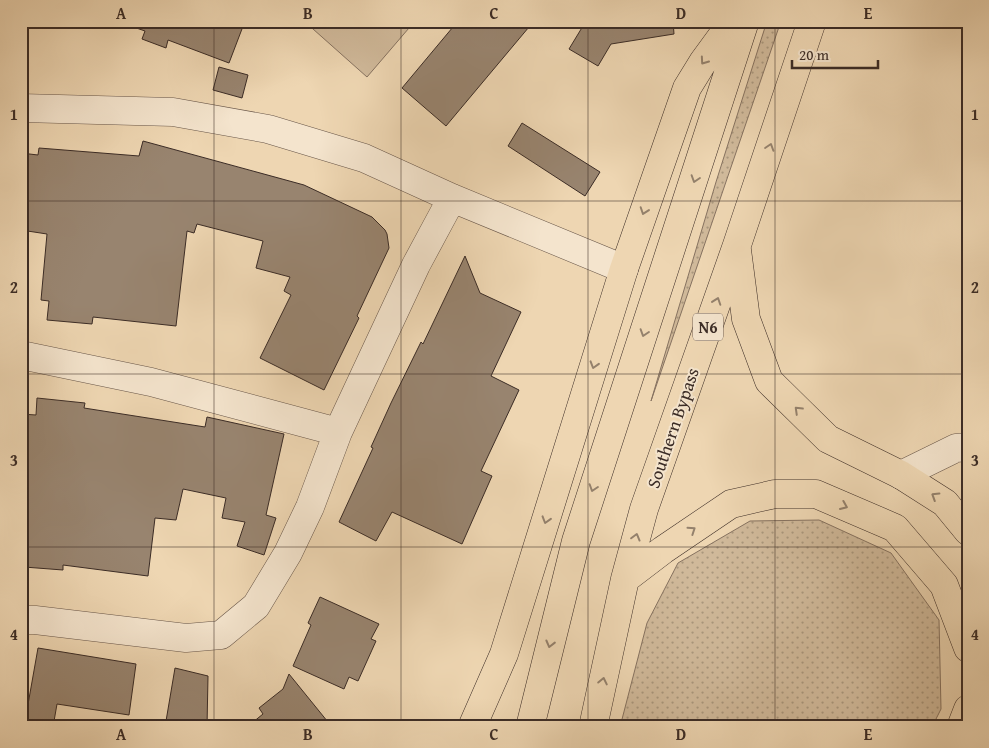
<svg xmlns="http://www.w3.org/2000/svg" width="989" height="748" viewBox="0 0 989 748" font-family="'Gentium Book Plus',serif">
<defs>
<pattern id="grass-dots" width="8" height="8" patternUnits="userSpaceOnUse" patternTransform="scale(1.25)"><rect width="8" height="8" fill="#d0b99a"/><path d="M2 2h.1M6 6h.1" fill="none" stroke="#aa977d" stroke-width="1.8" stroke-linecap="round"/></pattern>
</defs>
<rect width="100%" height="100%" fill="#eed6b2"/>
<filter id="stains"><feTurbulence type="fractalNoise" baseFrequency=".004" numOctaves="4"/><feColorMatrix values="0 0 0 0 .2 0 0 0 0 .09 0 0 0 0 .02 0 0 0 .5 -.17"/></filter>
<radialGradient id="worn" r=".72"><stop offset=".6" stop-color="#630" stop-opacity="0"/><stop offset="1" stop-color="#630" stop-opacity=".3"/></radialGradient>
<!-- grass -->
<path fill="url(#grass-dots)" stroke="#867260" d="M767 21H781L651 401 716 182Z
M819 520 891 553 939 620 941 709 932 727H620L647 623 678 563 750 521Z"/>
<!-- pitch -->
<path fill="#d0b99a" stroke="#867260" d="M304 21H415L367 77Z"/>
<!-- building -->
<path fill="#98846f" stroke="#3b2c26" d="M125 21H245L229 63 168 40 166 48 142 39 145 31 125 24Z
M458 21H534L446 126 402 88Z
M586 21H673L674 34 611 44 598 66 569 49Z
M219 67 248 75 242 98 213 90Z
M522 123 600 172 585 196 508 146Z
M143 141 304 185 372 217 385 230 387 234 389 248 357 316 359 318 324 390 260 358 291 295 284 291 290 277 256 268 263 241 197 224 194 233 187 231 176 326 93 317 92 324 47 320 49 301 41 300 47 234 21 230V153L38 155 39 148 139 156Z
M465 256 480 293 521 312 491 376 519 390 481 471 492 476 462 544 392 512 376 541 339 522 373 448 371 447 391 403 421 342 423 344Z
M37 398 85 403 84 408 205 427 207 417 284 434 266 515 276 518 264 555 237 546 245 522 222 518 226 498 183 489 176 520 155 518 148 576 63 565V570L24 567V562L21 561V414L36 415Z
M320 597 379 624 371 639 376 641 358 681 349 677 344 689 293 666 311 625 308 623Z
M38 648 136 664 129 715 57 704 53 727H24Z
M175 668 208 676 207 727H165Z
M289 674 332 727H247L263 714 259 708 283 689Z"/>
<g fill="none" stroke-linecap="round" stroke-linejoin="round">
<!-- minor casing -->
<g stroke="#685649" stroke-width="29">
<path id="minor" d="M21 108 173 112 268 129 364 158 452 198 624 269
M21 355 151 382 338 432
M901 475 956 448 968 447
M21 620H35L186 638 221 635 256 606 288 553 310 507 338 432 416 265 452 198"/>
</g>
<!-- highway casing -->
<g stroke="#3b2c26" stroke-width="29">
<path id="highway" d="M737 250 746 319 769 381 828 439 901 475 945 503 968 531
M625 579 663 550 731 504 775 494H816L895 528 944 585 968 648
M472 727 504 654 624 269 687 88 703 62 733 21
M530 727 576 541 745 21
M593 727 625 579 644 509 737 245 812 21
M961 727 968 709"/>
</g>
<!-- minor -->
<use href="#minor" stroke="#f4e4cd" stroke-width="28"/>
<!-- highway -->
<use href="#highway" stroke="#eed6b2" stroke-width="28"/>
</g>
<!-- one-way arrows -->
<defs><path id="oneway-chevron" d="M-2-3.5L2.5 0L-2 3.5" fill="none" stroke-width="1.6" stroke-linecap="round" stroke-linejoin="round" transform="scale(1.25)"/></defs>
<g stroke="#94816c">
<use href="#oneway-chevron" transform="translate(704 61) rotate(125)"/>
<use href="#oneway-chevron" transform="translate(770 147) rotate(-72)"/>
<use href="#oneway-chevron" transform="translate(695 179) rotate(108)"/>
<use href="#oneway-chevron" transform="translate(644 211) rotate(109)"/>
<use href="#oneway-chevron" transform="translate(717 301) rotate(-71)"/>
<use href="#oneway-chevron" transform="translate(644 333) rotate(108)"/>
<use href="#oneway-chevron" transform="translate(594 365) rotate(107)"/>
<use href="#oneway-chevron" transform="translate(798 410) rotate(-136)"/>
<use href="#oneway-chevron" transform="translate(593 488) rotate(108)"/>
<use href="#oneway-chevron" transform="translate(935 496) rotate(-148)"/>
<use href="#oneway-chevron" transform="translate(844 506) rotate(23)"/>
<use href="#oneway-chevron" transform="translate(546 520) rotate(107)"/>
<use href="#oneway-chevron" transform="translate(692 530) rotate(-34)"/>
<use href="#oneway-chevron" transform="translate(636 537) rotate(-75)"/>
<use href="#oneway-chevron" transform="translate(550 644) rotate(104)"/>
<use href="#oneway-chevron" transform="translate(603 681) rotate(-78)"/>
</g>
<!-- grid -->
<path fill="none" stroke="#3b2c26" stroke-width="1" stroke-opacity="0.55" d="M214 21V727M401 21V727M588 21V727M775 21V727M21 201H968M21 374H968M21 547H968"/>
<g text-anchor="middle" stroke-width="4" stroke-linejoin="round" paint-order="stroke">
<!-- shield labels -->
<rect fill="#f4e4cd" stroke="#726358" stroke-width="1" x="693" y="313.5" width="30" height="27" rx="4"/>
<g font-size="16" font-weight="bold" fill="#3b2c26">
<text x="708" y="333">N6</text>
</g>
<!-- street labels -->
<g font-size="18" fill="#3b2c26" stroke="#f4e4cd">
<text transform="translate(673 428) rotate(-71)" y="6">Southern Bypass</text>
</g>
</g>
<!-- margin -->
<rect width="989" height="748" fill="none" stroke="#eed6b2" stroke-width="55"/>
<!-- scale -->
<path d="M792 60v8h86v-8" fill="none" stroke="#3b2c26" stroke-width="2.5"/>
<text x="799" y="60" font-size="15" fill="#3b2c26" stroke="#f4e4cd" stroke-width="4" paint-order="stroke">20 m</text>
<rect x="28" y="28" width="934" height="692" fill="none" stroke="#3b2c26" stroke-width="2"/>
<g font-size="16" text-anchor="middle" font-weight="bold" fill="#3b2c26">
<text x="121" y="19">A</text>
<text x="308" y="19">B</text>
<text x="494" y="19">C</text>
<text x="681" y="19">D</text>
<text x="868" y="19">E</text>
<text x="14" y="120">1</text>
<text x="975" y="120">1</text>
<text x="14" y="293">2</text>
<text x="975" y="293">2</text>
<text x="14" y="466">3</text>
<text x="975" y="466">3</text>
<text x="14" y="640">4</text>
<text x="975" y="640">4</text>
<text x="121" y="740">A</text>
<text x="308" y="740">B</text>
<text x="494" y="740">C</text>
<text x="681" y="740">D</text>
<text x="868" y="740">E</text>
</g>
<rect width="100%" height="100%" filter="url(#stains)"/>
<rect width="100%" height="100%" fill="url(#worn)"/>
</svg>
